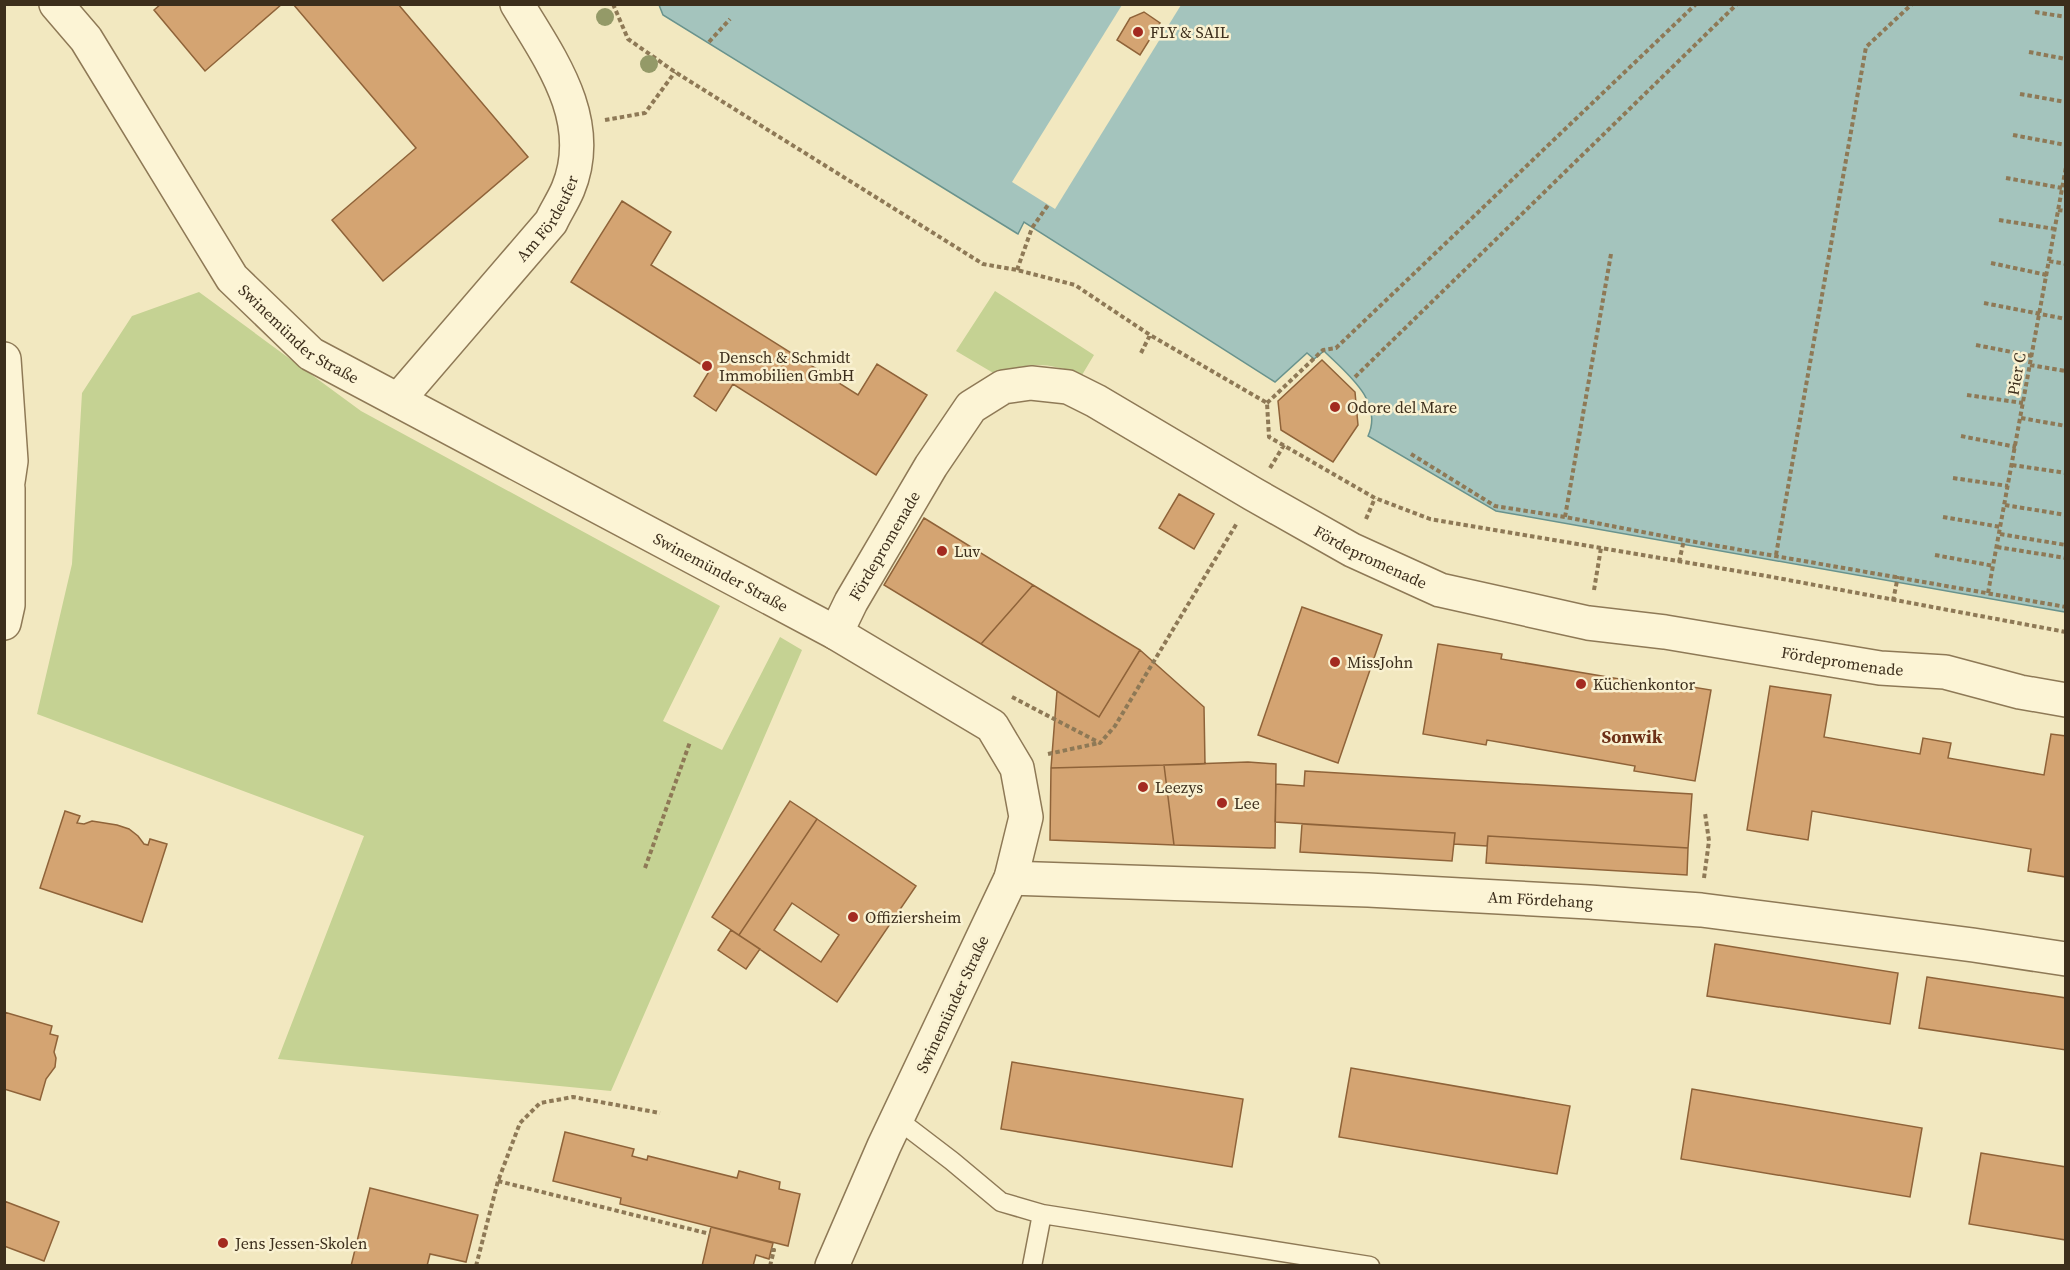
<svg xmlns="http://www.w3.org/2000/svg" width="2070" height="1270" viewBox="0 0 2070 1270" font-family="'Source Serif 4',serif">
<rect width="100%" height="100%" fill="#f2e8c0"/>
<!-- green -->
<path fill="#c5d293" d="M995 291 1094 355 1082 375C1046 362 1031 362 995 374L956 351Z
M199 292 361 411 720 606 663 721 722 750 780 637 802 650 611 1091 278 1059 364 836 37 714 72 564 82 393 132 316Z"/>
<!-- water -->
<path fill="#a4c4bd" stroke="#69938d" stroke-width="1.5" d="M659 5H2065V612L1496 511 1368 436C1384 401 1346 373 1324 351L1314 359 1307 353 1275 382 1024 222 1018 234 663 15Z"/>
<!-- pier -->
<path fill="#f2e8c0" d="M1122 5H1181L1055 209 1012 182Z"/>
<!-- building -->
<path fill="#d4a472" stroke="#8f6339" stroke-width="1.5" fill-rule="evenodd" d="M161 4H282L205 71 154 10Z
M293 4H398L528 157 383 281 332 220 416 148Z
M1144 12 1160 23 1140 55 1117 40 1130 18Z
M622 201 671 232 651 265 858 395 877 364 927 395 876 475 733 384 716 411 694 396 710 370 571 282Z
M1322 360 1355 392 1358 425 1333 462 1281 430 1278 401Z
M1179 494 1214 514 1194 549 1159 528Z
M924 518 1033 585 981 644 884 585Z
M1033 585 1140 650 1099 717 981 644Z
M1302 607 1382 635 1338 763 1258 735Z
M1438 644 1502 654 1501 659 1649 684 1650 680 1711 690 1695 781 1634 771 1635 766 1487 740 1486 745 1423 734Z
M1140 650 1204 707 1205 764 1051 768 1057 691 1099 717Z
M1770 686 1831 695 1824 737 1920 754 1923 738 1951 743 1948 758 2044 775 2051 734 2066 736V877L2028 871 2031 849 1812 811 1808 840 1747 830Z
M1248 762 1276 764 1275 848 1174 845 1164 765Z
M1164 765 1174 845 1050 840 1051 768Z
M1305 771 1692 794 1688 848 1488 836 1487 846 1454 844 1455 833 1275 822 1276 784 1304 786Z
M790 801 817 819 739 935 712 917Z
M65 811 80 816 77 823 84 824 92 821 117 825 129 829 138 836 144 844 148 845 150 839 167 844 142 922 40 888Z
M817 819 916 886 837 1002 739 935ZM792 903 839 935 821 962 774 930Z
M1302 824 1455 833 1452 861 1300 852Z
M1488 836 1688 848 1687 875 1486 863Z
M731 930 760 949 746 969 718 950Z
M1715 944 1898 973 1890 1024 1707 996Z
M1927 977 2066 998V1050L1919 1028Z
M4 1012 52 1026 50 1034 58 1036 54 1052 56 1058 55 1067 46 1079 40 1100 4 1089Z
M1012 1062 1243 1099 1232 1167 1001 1129Z
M1351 1068 1570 1106 1557 1174 1339 1137Z
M1692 1089 1922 1128 1910 1197 1681 1159Z
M565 1132 634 1149 632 1156 647 1160 648 1156 737 1178 739 1171 780 1182 779 1189 800 1194 788 1246 620 1204 621 1198 553 1181Z
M1981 1153 2066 1167V1240L1969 1224Z
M370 1188 478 1215 466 1262 430 1254 427 1266H351Z
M4 1201 59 1222 44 1261 4 1246Z
M711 1227 773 1243 769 1259 756 1255 753 1266H702Z"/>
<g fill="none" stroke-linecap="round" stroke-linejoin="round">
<!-- service casing -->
<g stroke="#8e7956" stroke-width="21">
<path id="service" d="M897 1119 952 1161 1001 1202 1042 1214 1370 1266
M1032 1266 1042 1214"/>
</g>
<!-- minor casing -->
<g stroke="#8e7956" stroke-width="36">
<g id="minor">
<path id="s1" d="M56 4 86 39 232 278 311 354 836 633 992 726 1017 768 1026 817 1011 878 884 1146 832 1266"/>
<path id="s2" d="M398 400 551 222C556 211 563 201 568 189 596 121 551 60 517 4"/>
<path id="s3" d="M836 633 851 602 931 466 971 407 1003 387 1031 383 1068 387 1096 401 1253 494 1352 550 1440 590 1588 623 1665 632 1880 668 1945 672 2020 692 2066 700"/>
<path id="s4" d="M1011 878 1368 890 1589 902 1701 910 1973 945 2066 959"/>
</g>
</g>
<!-- tertiary casing -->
<g stroke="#8e7956" stroke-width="36">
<path id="tertiary" d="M4 359 11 461 4 509
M4 623 8 605V488"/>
</g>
<!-- path -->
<path stroke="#8e7956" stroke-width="4" stroke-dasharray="4.5 3" stroke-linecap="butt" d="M613 4 628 39 675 72 983 264 1017 270 1075 285 1150 335 1267 403 1269 437 1375 498 1430 519 1772 577 2066 632
M2035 12 2066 17
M709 42 730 19
M2029 52 2066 59
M2020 94 2066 102
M605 120 645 113 675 72
M2013 135 2066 145
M2006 178 2062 188
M2058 210 2066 211
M1999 220 2055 229
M2049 261 2066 264
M1991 263 2047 275
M1017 270 1032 228 1048 205
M1984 303 2066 319
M1976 345 2032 356
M1141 353 1150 335
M2030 365 2066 371
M1355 377 1737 4
M1967 395 2023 403
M1267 403 1323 350 1336 348 1696 4
M2021 418 2066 426
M1961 436 2016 447
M1411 454 1495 506 1565 517 1684 540 2066 607
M2012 465 2066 473
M1270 468 1284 445
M1953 478 2008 486
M2005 505 2066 515
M1565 517 1611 254
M1943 517 2001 527
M1366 519 1375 498
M2000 534 2066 545
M1997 547 2066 558
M1776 555 1866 47 1912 4
M1935 555 1994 566
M1679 562 1684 540
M1594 590 1601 548
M1988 593 2066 167
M1893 601 1898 576
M1012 697 1100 743 1115 726 1237 523
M1048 754 1099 743
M645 868 690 742
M1704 878 1709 841 1705 813
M498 1181 710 1234
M476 1266 498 1181 520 1123 540 1103 573 1097 660 1113
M770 1266 774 1250H771"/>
<!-- service -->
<use href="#service" stroke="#fcf4d5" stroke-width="18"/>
<!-- minor -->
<use href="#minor" stroke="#fcf4d5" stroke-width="33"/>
<!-- tertiary -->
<use href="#tertiary" stroke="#fcf4d5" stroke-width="33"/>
</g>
<!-- trees -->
<g fill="#949a68">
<circle cx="605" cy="17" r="9"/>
<circle cx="649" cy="64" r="9"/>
</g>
<!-- markers -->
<g fill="#a32a20" stroke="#f9f1d1" stroke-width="2">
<circle cx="1138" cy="32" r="6"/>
<circle cx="707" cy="366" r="6"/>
<circle cx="1335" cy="407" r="6"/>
<circle cx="942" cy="551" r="6"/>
<circle cx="1335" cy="662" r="6"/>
<circle cx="1581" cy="684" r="6"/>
<circle cx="1143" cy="787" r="6"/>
<circle cx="1222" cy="803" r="6"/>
<circle cx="853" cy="917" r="6"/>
<circle cx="223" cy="1243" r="6"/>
</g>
<g text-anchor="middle" stroke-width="5" stroke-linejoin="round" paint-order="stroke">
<!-- poi labels -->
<g font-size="16" fill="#3c2e1c" stroke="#f9f1d1" text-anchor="start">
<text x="1150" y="38">FLY &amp; SAIL</text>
<text x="719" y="363">Densch &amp; Schmidt<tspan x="719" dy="18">Immobilien GmbH</tspan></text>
<text x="1347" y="413">Odore del Mare</text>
<text x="954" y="557">Luv</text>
<text x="1347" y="668">MissJohn</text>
<text x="1593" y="690">Küchenkontor</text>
<text x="1155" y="793">Leezys</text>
<text x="1234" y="809">Lee</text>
<text x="865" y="923">Offiziersheim</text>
<text x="235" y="1249">Jens Jessen-Skolen</text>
</g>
<!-- street labels -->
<g font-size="16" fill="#3c2e1c" stroke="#f9f1d1">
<text dy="6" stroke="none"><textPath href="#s2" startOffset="236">Am Fördeufer</textPath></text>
<text dy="6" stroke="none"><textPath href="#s1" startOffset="414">Swinemünder Straße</textPath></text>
<text transform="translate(2016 374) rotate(-80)" y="6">Pier C</text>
<text dy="6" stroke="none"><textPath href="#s3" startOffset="100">Fördepromenade</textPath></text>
<text dy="6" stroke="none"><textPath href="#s3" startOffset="714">Fördepromenade</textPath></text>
<text dy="6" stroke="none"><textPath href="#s1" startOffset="900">Swinemünder Straße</textPath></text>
<text dy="6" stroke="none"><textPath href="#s3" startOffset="1200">Fördepromenade</textPath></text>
<text dy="6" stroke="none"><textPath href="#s4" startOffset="530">Am Fördehang</textPath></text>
<text transform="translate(952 1004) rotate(-65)" y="6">Swinemünder Straße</text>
</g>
<!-- neighbourhood labels -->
<g font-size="18" font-weight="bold" fill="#6d3017" stroke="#f9f1d1">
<text x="1632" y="743">Sonwik</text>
</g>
</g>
<!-- border -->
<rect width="2070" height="1270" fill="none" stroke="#3c2e1c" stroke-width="12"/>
</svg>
